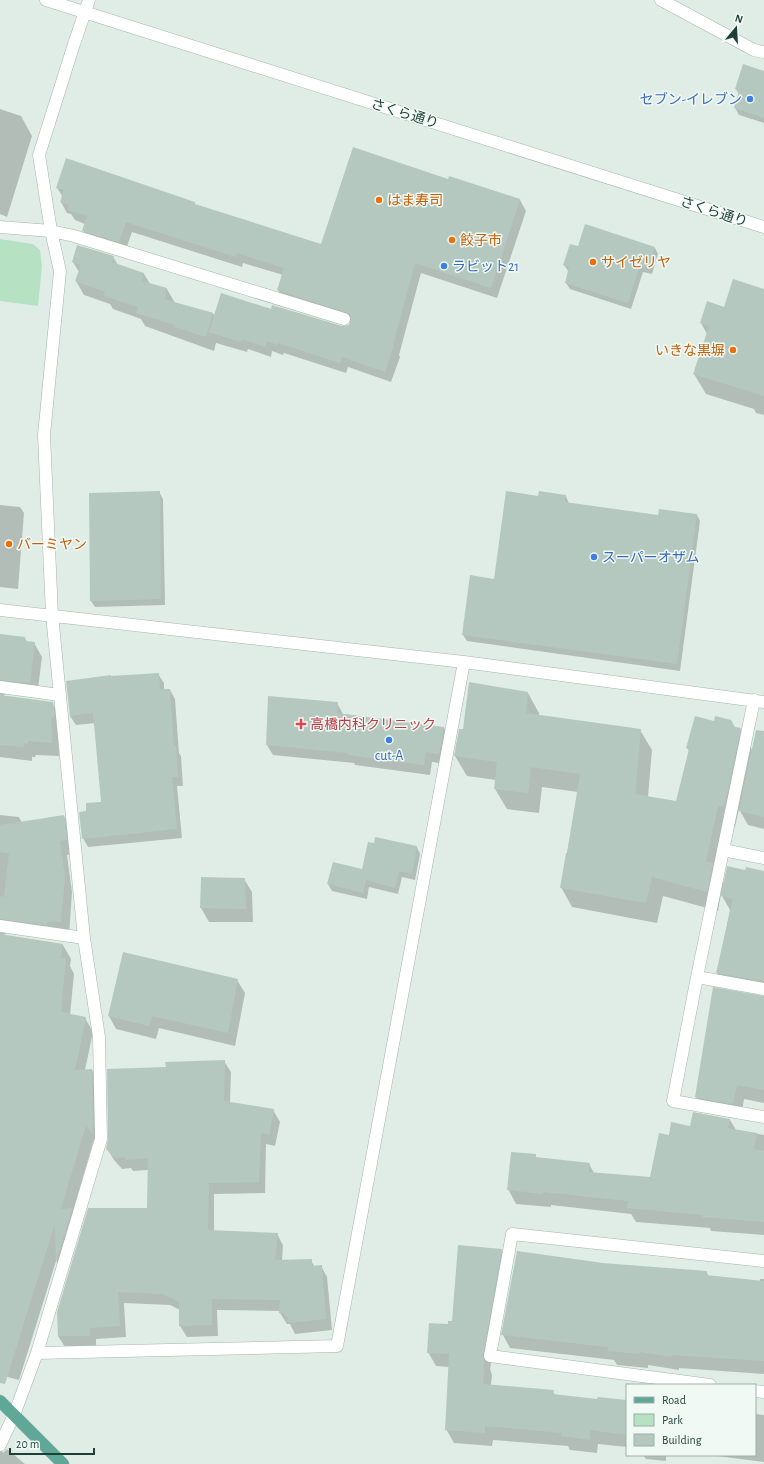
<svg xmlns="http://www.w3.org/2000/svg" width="764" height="1464" viewBox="0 0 764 1464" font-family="'Alegreya Sans','Noto Sans JP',sans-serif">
<rect width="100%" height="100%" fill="#e0ede7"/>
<!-- green -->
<path fill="#b6e1c2" d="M0 239 33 244 40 250 42 266 38 306 0 301Z"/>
<!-- shadow -->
<path fill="#0003" d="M764 72V123L739 115 735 108 739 94 736 89Z
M0 109 21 116 32 136 7 217 0 214Z
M449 180 520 200 526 211 497 298 421 273 399 355 400 357 391 382 348 367 346 373 284 353 283 355 272 351 271 357 248 349 247 352 216 343 214 351 145 326 141 319 113 309 110 304 84 295 76 281 79 272 73 262 113 257 118 265 144 274 150 284 167 289 175 303 213 313 215 317 272 310 342 327 350 326 351 322 284 301 278 290 283 275 243 263 242 267 132 232 125 252 89 241 83 230 85 224 75 220 71 214 67 213 61 202 63 197 57 188 195 205 321 246Z
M578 247 655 248 658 254 652 274 643 272 631 309 570 289 566 283 569 272 564 265Z
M764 291V415L756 413 754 409 706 394 694 374 707 334 701 323 725 308Z
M159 492 163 499 165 605 95 607 91 601Z
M566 496 569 504 659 516 697 515 700 521 680 671 467 641 463 635 495 580Z
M0 505 20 507 24 513 18 589 0 587Z
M0 635 25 638 27 642 34 643 42 657 37 697 6 694 3 696 52 703 61 717 58 732 59 756 36 755 35 757H32V761L0 757Z
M158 674 164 683V690H170L175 699 179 753 181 756 183 786H177L182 838 88 847 83 838 87 812 102 803 95 723 76 725 70 716Z
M528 693 539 713V716L640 730 652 750 648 797 677 802 689 751 687 748 734 728 740 729 752 750 764 732V829L748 825 739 809 735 827 729 825 719 875 725 885 745 871 764 872V994L725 987 717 973 730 910 721 894 718 911 663 896 657 923 572 907 561 887 578 792 542 787 539 813 507 809 495 789 496 780 467 776 455 756 464 730Z
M337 703 343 714 444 728 450 738 445 764 432 762 430 775 355 765 354 763 273 755 267 745Z
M0 815 19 817 22 823 64 816 72 830 74 854 67 855 72 892 69 936 9 932 3 935 63 945 71 959 70 966 74 974 70 1015 85 1018 93 1032 85 1070H92L100 1084 101 1147 94 1139 73 1211 80 1224 64 1276 57 1263V1258L19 1380 0 1375Z
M417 847 420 854 415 880 402 877 398 894 369 887 367 899 332 891 328 884Z
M244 879 252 892 253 922H209L201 908Z
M237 980 245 993 235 1046 159 1028 156 1039 116 1029 109 1016Z
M764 997V1103L744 1099 741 1118 705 1111 696 1097Z
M224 1061 231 1072 230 1103 273 1110 280 1122 275 1146 266 1144 265 1193 214 1194V1232L277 1234 283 1245 282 1261H311L315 1267 321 1266 327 1277 332 1330 295 1334 290 1324H287L280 1313 281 1311 217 1310 218 1336 187 1337 180 1326V1310L170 1305 124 1303 126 1337 96 1339V1347H65L58 1336 148 1209V1170L133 1171 131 1168 122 1169 114 1160 107 1148 167 1068Z
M730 1120 736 1130 764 1135V1235L711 1231 710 1228 636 1222 631 1214 551 1205V1207L516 1204 508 1189 535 1155 537 1159 589 1164 594 1173 651 1178 669 1136 691 1127Z
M501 1250 509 1264 490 1369 492 1375 491 1385 553 1391 555 1396 598 1400 627 1401V1447L598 1444 597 1453 570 1450 568 1446 493 1440 492 1446 454 1443 446 1429 449 1367 436 1366 428 1352 453 1322Z
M603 1264 706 1272 709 1276 760 1282V1279H764V1374L679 1368V1370L648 1365V1368L617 1365 614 1360 510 1348 503 1335Z
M755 1414 764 1415V1462L709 1455H755Z
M0 1447 3 1453 7 1449 25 1464H0Z
M643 1455H666V1461L646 1459Z"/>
<!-- building -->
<path fill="#b5c8c0" d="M743 64 764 71V118L734 108 739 91 735 89Z
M353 147 448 179 449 176 520 199 491 288 415 263 393 345H394L385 372 342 357 340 363 278 343 277 345 267 341 265 347 242 339 241 342 209 332 221 293 271 309 272 305 342 326 349 325 351 318 350 314 346 312 277 290 284 268 237 253 236 257 126 222 119 242 82 231 87 216 68 210 69 205 60 202 64 190 56 188 66 158 195 202V204L321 244Z
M585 224 655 247 649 268 640 265 628 303 565 283 569 267 563 265 570 244 578 246Z
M77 245 114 256 112 262 144 273 142 281 167 288 164 299 213 313 206 337 175 327V325L136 313 138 307 104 296 105 292 75 281 81 265 72 262Z
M733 279 764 289V396L693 374 709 326 700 323 707 301 724 307Z
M160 491 161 599 90 601 89 493Z
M506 491 538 496 539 491 566 495 565 502 658 515 659 509 697 514 677 664 462 635 470 575 494 579Z
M0 634 25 637V641L35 642 30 683 0 680Z
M159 673 160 689H170L174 746H176L178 777H172L177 829 82 839 79 812 86 811V803L101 802 93 713 70 716 66 681 111 675V676Z
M469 682 528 692 526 713 641 729 635 794 676 801 689 749 686 748 695 716 714 721 715 716 731 720 735 727 741 728 724 807 718 806 706 862 713 863 707 892 652 877 646 903 560 888 566 853H567L580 774 531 767 528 793 494 789 497 762 454 756 459 729H463Z
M0 695 53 702 55 717 51 718 52 743 28 741V744L24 743V747L0 745Z
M268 696 338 702 337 713 444 727 439 754 426 752 424 765 348 755V753L266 745Z
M756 730 764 731V817L739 811Z
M64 815 67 840 60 841 65 877 61 922H47V925L0 919V896L4 897 9 853 0 852V825Z
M375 837 417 846 412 874 399 871 395 888 366 880 363 893 327 884 333 862 362 869 368 842 374 843Z
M727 866 745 870 746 867 764 871V981L716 973 733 899 721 896Z
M201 877 245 878 246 909 200 908Z
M0 934 63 944 61 958H66L61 1012 86 1017 75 1070 92 1069 93 1135 86 1126 61 1208 60 1209 72 1208 56 1263 55 1223 5 1384 0 1383Z
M123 952 238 979 228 1033 152 1016 149 1026 108 1016Z
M713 987 764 996V1090L737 1085 733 1104 695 1097Z
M225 1060 224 1101 274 1109 269 1135 261 1133 259 1182 209 1183 208 1230 278 1233 275 1260 312 1259V1266L322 1265 326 1319 288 1323 287 1316 285 1317 284 1313H279L280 1300 212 1299V1325L179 1326V1302L163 1294 118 1292 120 1326 90 1328V1336H58L57 1312 88 1208H147L148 1158 126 1160 125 1157 115 1158 106 1149 108 1139 107 1069 166 1067 165 1062Z
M693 1112 730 1119 728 1128 757 1133 754 1149 764 1151V1222L702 1217V1215L627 1208 628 1201 543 1192V1194L507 1190 511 1152 536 1154V1157L590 1163 589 1172 650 1177 659 1133 669 1135 671 1122 690 1126Z
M458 1245 502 1249 483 1355 484 1360 483 1384 554 1390 553 1394 597 1399 598 1397 627 1400V1435L590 1430V1440L561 1436 562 1433 485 1426V1433L445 1430 449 1354 427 1353 429 1323 448 1324V1321H452Z
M517 1251 603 1263 707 1271 706 1275 764 1281V1361L672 1355 671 1357 640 1352V1354L608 1351V1347L501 1335Z"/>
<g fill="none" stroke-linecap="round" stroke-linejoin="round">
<!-- minor casing -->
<g stroke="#a2b5af" stroke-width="13">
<path id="minor" d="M46 0 764 227
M661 0 754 50 764 52
M0 227 51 231 74 236 344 319
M0 610 464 662 764 702
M0 687 60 695
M754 700 697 977 673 1101 764 1117
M723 850 764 858
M0 926 84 938
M697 977 764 989
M37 1353 337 1346 464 662
M710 1385 490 1356 512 1234 764 1261
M755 1391 764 1392
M0 1445 14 1415 37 1353 101 1139 99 1037 84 938 52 615 44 435 60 271 51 231 39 155 74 44 89 0"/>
</g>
<!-- major casing -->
<g stroke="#c0c9c7" stroke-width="13">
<path id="major" d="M0 1401 63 1464"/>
</g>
<!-- minor -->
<use href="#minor" stroke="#fff" stroke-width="12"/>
<!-- major -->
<use href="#major" stroke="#5fa897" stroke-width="12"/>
</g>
<!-- markers -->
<g fill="#3f7fe0" stroke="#f1f9f5" stroke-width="1.5">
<circle cx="750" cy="99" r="4"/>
<circle cx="444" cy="266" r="4"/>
<circle cx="594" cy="557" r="4"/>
<circle cx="389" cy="740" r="4"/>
</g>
<g fill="#e8710a" stroke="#f1f9f5" stroke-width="1.5">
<circle cx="379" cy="200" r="4"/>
<circle cx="452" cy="240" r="4"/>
<circle cx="593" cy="262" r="4"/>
<circle cx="733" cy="350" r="4"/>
<circle cx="9" cy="544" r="4"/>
</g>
<path fill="#e0444e" stroke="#f1f9f5" stroke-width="1.5" d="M299 718h4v4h4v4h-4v4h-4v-4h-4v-4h4z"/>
<g text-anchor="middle" stroke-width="3" stroke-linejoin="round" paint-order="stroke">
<!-- shop labels -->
<g font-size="14" fill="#366cbe" stroke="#f1f9f5" text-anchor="start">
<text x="742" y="104" text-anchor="end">セブン-イレブン</text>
<text x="452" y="271">ラビット21</text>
<text x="602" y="562">スーパーオザム</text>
<text x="389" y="760" text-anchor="middle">cut-A</text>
</g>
<!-- street labels -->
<g font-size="14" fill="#1e3f37" stroke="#f1f9f5">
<text transform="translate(405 113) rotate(17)" y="5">さくら通り</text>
<text transform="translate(714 211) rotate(18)" y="5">さくら通り</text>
</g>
<!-- food labels -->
<g font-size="14" fill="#c56008" stroke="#f1f9f5" text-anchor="start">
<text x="387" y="205">はま寿司</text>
<text x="460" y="245">餃子市</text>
<text x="601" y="267">サイゼリヤ</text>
<text x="725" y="355" text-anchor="end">いきな黒塀</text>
<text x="17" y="549">バーミヤン</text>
</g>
<!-- health labels -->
<g font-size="14" fill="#be3a42" stroke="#f1f9f5" text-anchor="start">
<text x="310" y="729">高橋内科クリニック</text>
</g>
</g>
<!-- legend -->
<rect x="626" y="1384" width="130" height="72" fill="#f1f9f5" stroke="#9dafa9"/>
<rect x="634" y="1397" width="20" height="6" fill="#5fa897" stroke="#9dafa9"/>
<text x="662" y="1404" font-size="12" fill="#1e3f37">Road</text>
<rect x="634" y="1414" width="20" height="12" fill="#b6e1c2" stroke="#9dafa9"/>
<text x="662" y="1424" font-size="12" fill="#1e3f37">Park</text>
<rect x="634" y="1434" width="20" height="12" fill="#b5c8c0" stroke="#9dafa9"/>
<text x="662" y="1444" font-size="12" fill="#1e3f37">Building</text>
<!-- north arrow -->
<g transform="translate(736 28) rotate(18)" stroke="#f1f9f5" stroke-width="3" paint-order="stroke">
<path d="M0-3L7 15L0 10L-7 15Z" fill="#1e3f37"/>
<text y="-6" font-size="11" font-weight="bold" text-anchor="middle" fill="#1e3f37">N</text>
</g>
<!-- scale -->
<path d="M10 1448v6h84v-6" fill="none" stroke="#1e3f37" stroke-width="2"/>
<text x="16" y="1448" font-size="12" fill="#1e3f37" stroke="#f1f9f5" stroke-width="3" paint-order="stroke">20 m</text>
</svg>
